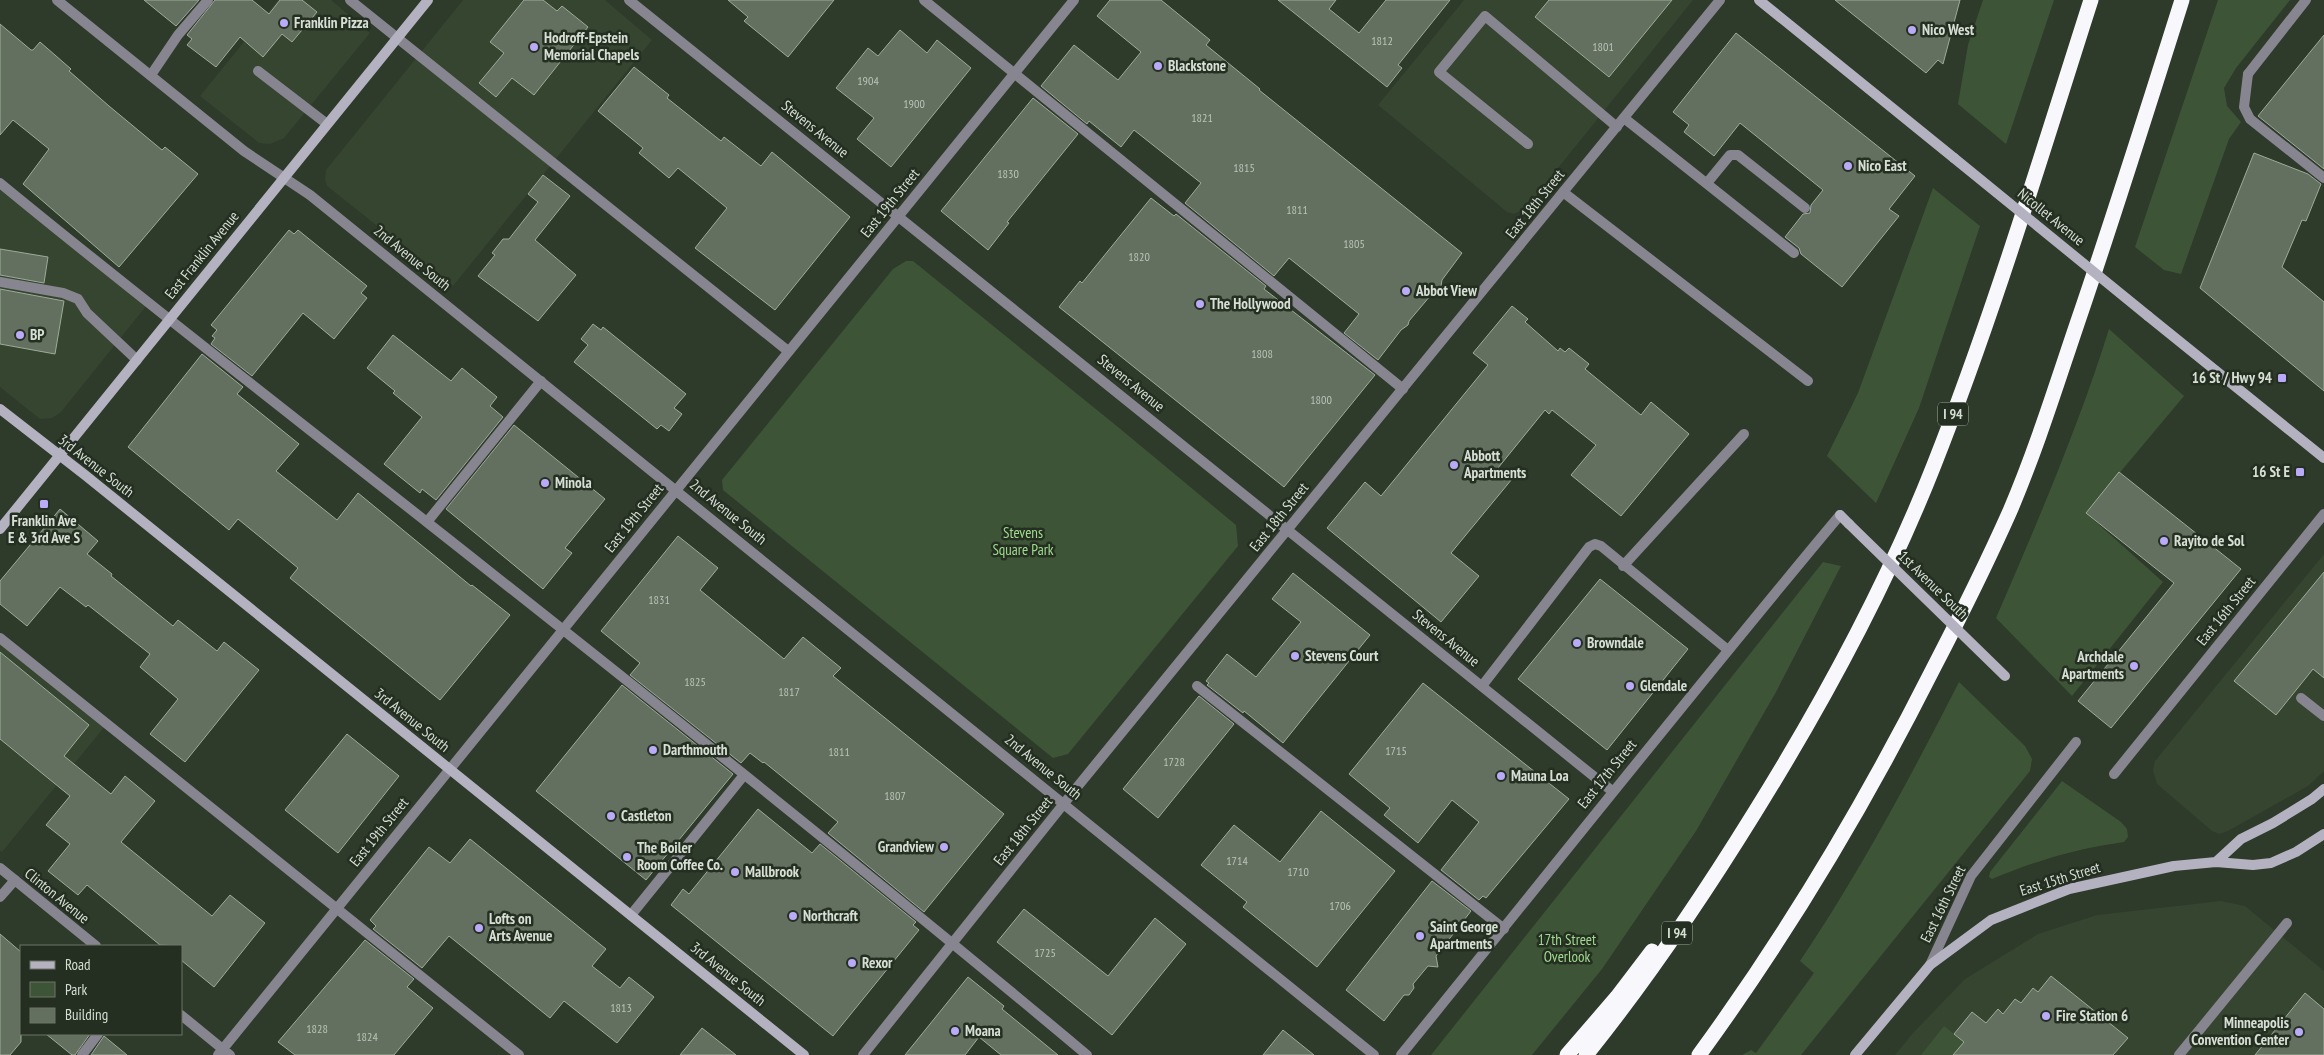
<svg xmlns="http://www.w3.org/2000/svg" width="2324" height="1055" viewBox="0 0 2324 1055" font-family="'PT Sans Narrow',sans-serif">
<rect width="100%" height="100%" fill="#2e3a2a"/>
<!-- built -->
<path fill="#354530" d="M278 0H331L370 33 284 138 270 144 259 143 200 96Z
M463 0H605L652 40 453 286 327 186 325 180 326 170Z
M1464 0H1693L1526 208 1514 214 1507 212 1378 105Z
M0 186 147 305 61 412 52 418 40 419 0 387Z
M2324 554V771L2308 786 2228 831 2219 834 2212 831 2157 784 2153 771 2155 761Z
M0 636 106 725 2 852 0 850Z
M2221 901 2245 906 2324 971V1055H1895L1913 1033 1965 979 2038 934 2097 915Z"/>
<!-- green -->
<path fill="#3d5536" d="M1983 0H2054L2006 144 1958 104 1968 45Z
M2218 0H2290L2236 68 2224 88 2227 106 2241 122 2229 139 2181 274 2164 270 2135 247Z
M1933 188 1980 226 1919 408 1876 503 1827 456 1858 393Z
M906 261H913L1118 427 1236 525 1238 546 1068 754 1053 758 723 490 722 480 893 269Z
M2109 329 2184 396 2086 513 2163 582 2072 696 1996 618C2037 523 2078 428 2109 329Z
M1823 562 1841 566 1776 692 1696 831 1602 969 1532 1055H1431Z
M1959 682 2025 746 2032 759 2030 771 1801 1055H1742L1751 1050 1756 1053 1814 973 1800 961C1860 872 1910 778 1959 682Z
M2062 781 2121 822 2127 829 2128 837 2124 842C2075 849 2038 860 1992 879L1989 877 1990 872Z
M1944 1026 1964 1042 1953 1055H1921Z"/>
<!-- building -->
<path fill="#63705f" stroke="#9dab99" d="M144 0H199L176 26Z
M215 0H252L269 14 280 0H302L317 12 292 42 282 34 263 57 240 37 216 67 187 45 192 39 187 35Z
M524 0H543L557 11 562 6 588 27 534 95 512 78 496 97 479 83 504 53 490 42Z
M728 0H834L788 57 744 21 748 17Z
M1110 0H1161L1210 40 1206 45 1260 89 1259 90 1462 253 1442 280 1441 286 1436 289 1409 321 1408 325 1401 330 1378 360 1344 333 1359 314 1289 258 1274 276 1185 203 1201 183 1134 130 1121 147 1089 121 1087 124 1041 86 1074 45 1118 80 1141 52 1097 16Z
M1278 0H1336L1329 9 1359 33 1386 0H1450L1398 65 1402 68 1387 87Z
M1549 0H1672L1609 77 1535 17Z
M1835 0H1960L1943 64 1938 60 1926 73Z
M0 24 31 50H33L40 42 71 69 69 71 109 106 162 150 165 147 198 174 119 267 23 184 49 149 13 120 0 135Z
M900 30 927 53 937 40 971 68 891 167 857 139 874 118 836 88 868 48 878 56Z
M1736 33 1915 176 1889 209 1899 216 1842 287 1801 254 1799 248 1785 237 1803 214 1810 213 1811 205 1823 190 1740 123 1714 156 1684 132 1689 125 1673 112Z
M2324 35V169L2258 116Z
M634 67 669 95 667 98 721 141 724 137 761 166 772 152 850 217 775 310 695 248 727 208 678 168 669 178 639 153 643 148 598 111Z
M1033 98 1078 134 1007 222 1009 223 988 250 941 211Z
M2254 153 2308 174 2321 184 2306 221 2302 220 2282 267 2324 302V391L2200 288Z
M543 175 570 196 535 240 576 275 538 321 478 276 495 255 492 253 503 239H509L538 202 528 194Z
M1151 198 1174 216 1176 214 1266 286 1264 289 1375 375 1284 487 1059 307 1080 281 1082 283Z
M289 230 294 234 298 230 367 286 361 293 367 298 334 339 303 313 252 376 211 344 215 338 212 336 217 330 211 325Z
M0 249 48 257 44 283 0 275Z
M0 289 64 301 55 354 0 344Z
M1512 306 1528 319 1525 322 1558 351 1560 348 1565 352 1569 348 1589 364 1585 369 1641 415 1651 402 1689 434 1621 516 1571 475 1596 445 1552 410 1549 414 1545 410 1498 468 1512 479 1451 553 1479 576 1441 622 1327 528 1365 482 1381 496 1488 365 1473 353Z
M593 324 601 330 603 327 686 394 674 408 682 414 669 431 661 425 657 429 574 362 588 345 581 339Z
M393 335 451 381 462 368 497 397 490 406 503 417 436 500 422 489 420 493 384 464 422 417 393 393 395 391 367 368Z
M202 354 243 387 237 394 299 444 276 471 337 520 358 493 471 586 472 585 510 615 440 700 290 578 298 568 238 519 229 530 128 447Z
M514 425 605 499 565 548 572 553 543 589 446 509Z
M2119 472 2241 569 2111 728 2078 701 2174 583 2086 513Z
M60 509 98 541 87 554 112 574 111 576 173 626 178 620 217 651 224 642 259 670 185 762 150 734 178 699 140 667 150 654 88 605 86 607 60 587 27 626 0 604V581Z
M678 536 718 568 700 590 784 659 803 637 841 668 833 676 1004 814 924 912 828 833 838 822 764 762 763 763 750 753 741 763 630 675 640 663 601 631Z
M2324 572V678L2313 669 2276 715 2234 681Z
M1293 573 1370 635 1283 743 1244 711 1243 713 1207 685 1209 683 1206 681 1227 654 1256 677 1301 622 1272 599Z
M1600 579 1688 649 1607 750 1518 679Z
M0 652 89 725 64 756 111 794 125 776 155 801 121 842 212 916 230 895 265 923 214 987 181 960V946L160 945 87 885 78 895 48 871 70 844 46 825 70 796 0 739Z
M1423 683 1569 799 1486 898 1483 896 1479 900 1441 870 1479 822 1452 800 1418 843 1384 815 1390 808 1349 774Z
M622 685 733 774 646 880 536 791Z
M1199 696 1234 724 1158 818 1123 789Z
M347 734 399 776 338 853 285 810Z
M758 809 812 853 820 844 916 922 913 925 919 930 833 1036 671 905 683 889 689 894Z
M1321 811 1395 871 1317 967 1243 907 1247 902 1201 865 1234 825 1280 862Z
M470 839 606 949 592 966 620 988 629 977 654 997 617 1043 564 1001 550 1018 449 936 422 968 373 929 376 926 370 920 429 847 450 863Z
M1432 881 1471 911 1436 956 1438 967 1428 966 1413 984 1414 988 1409 995H1404L1384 1021 1346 990Z
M1024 909 1108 976 1155 918 1186 944 1112 1035 997 942Z
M0 934 21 952V1042L10 1055H0Z
M365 940 414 979 407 987 433 1008 394 1055H295L278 1042Z
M2051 976 2128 1038 2113 1055H1953L1964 1042 1954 1034 1972 1012 1986 1023 1998 1009 2003 1014 2015 999 2021 1003 2033 988 2038 992Z
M968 977 1004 1006 1002 1009 1058 1055H1001L979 1037 965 1055H905Z
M2305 993 2324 1009V1055H2255Z
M702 1028 736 1055H680Z
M1283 1030 1314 1055H1263Z
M46 1034H90L75 1055H72Z
M104 1036 127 1055H91Z"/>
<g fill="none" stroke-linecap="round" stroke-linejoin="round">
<!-- lane -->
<path stroke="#87858f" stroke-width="10" d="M350 0 788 351
M924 0 1403 389
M258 71 327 124
M2248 74 2244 107 2250 119 2324 178
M151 75 178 35 208 0
M1624 118 1794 253
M1528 144 1439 72 1485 16 1617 127
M0 183C141 299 285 410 428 523 650 698 871 874 1087 1055
M1707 183 1730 155H1738L1805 208
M1563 192 1808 381
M0 282 63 293 78 299 87 313 137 360
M427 522 541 381
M1623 566 1744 434
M0 638 519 1055
M1197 686 1504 929
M1482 686 1589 547 1595 544 1601 546 1728 650
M2301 698 2324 716
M0 897 15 880
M631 915 744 775
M82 1055 98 1034
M2179 1055 2287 923"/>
<!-- street -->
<path stroke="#87858f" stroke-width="10" d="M57 0 244 151 310 195 1374 1055
M629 0 1612 791
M2248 74 2306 0
M2114 774 2324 514
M0 868 96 946
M1930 965 1971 876 2076 742
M181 1015 230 1055
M218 1055 1074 0
M863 1055 1078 786 1720 0
M1401 1055C1547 875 1691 693 1840 515"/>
<!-- secondary -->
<path stroke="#b4b2c1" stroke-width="10" d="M1759 0 1954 158
M2148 316 2324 458
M0 409 85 475 804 1055
M1840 515 1849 524
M0 529 428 0
M2216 862 2241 839 2273 823 2312 799 2324 789
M1855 1055 1930 965 1991 920 2069 889 2174 866 2216 862 2253 865 2271 863 2296 852 2324 834"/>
<!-- highway -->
<path stroke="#f8f7fc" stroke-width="15" d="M1567 1055 1617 997 1652 951
M1586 1055C1648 978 1703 896 1755 812 1824 701 1886 587 1934 465 1994 313 2041 156 2091 0
M1699 1055C1788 933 1865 804 1933 669 1960 617 1986 565 2010 511 2036 450 2056 386 2077 324 2114 216 2148 108 2182 0"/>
<!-- secondary-bridge -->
<path stroke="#b4b2c1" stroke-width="10" d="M1954 158 2148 316
M1849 524 2005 676"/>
</g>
<!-- markers -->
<g fill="#b9abf7" stroke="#242f21" stroke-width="2">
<circle cx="284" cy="23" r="5"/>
<circle cx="1912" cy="30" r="5"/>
<circle cx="534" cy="47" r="5"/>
<circle cx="1158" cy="66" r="5"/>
<circle cx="1848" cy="166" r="5"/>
<circle cx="1406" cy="291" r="5"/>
<circle cx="1200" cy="304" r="5"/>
<circle cx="20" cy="335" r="5"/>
<rect x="2277" y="373" width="10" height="10" rx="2.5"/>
<circle cx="1454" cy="465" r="5"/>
<rect x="2295" y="467" width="10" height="10" rx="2.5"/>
<circle cx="545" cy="483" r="5"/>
<rect x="39" y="499" width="10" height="10" rx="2.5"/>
<circle cx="2164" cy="541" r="5"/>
<circle cx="1577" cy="643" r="5"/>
<circle cx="1295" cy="656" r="5"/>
<circle cx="2134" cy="666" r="5"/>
<circle cx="1630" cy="686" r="5"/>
<circle cx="653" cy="750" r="5"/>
<circle cx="1501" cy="776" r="5"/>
<circle cx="611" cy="816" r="5"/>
<circle cx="944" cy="847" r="5"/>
<circle cx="627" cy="857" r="5"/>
<circle cx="735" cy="872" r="5"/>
<circle cx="793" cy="916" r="5"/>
<circle cx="479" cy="928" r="5"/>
<circle cx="1420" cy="936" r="5"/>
<circle cx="852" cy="963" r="5"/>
<circle cx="2046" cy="1016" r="5"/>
<circle cx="955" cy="1031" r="5"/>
<circle cx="2299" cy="1032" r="5"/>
</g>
<g text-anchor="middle" stroke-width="5" stroke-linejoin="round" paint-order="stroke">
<!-- number labels -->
<g font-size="12" fill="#bac3b8">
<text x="1382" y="45">1812</text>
<text x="1603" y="51">1801</text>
<text x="868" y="85">1904</text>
<text x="914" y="108">1900</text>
<text x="1202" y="122">1821</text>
<text x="1244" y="172">1815</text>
<text x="1008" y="178">1830</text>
<text x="1297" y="214">1811</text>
<text x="1354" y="248">1805</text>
<text x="1139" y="261">1820</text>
<text x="1262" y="358">1808</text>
<text x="1321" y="404">1800</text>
<text x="659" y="604">1831</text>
<text x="695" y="686">1825</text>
<text x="789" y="696">1817</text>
<text x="1396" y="755">1715</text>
<text x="839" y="756">1811</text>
<text x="1174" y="766">1728</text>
<text x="895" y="800">1807</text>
<text x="1237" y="865">1714</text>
<text x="1298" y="876">1710</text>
<text x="1340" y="910">1706</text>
<text x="1045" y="957">1725</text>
<text x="621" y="1012">1813</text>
<text x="317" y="1033">1828</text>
<text x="367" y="1041">1824</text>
</g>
<!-- shield labels -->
<g fill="#242f21" stroke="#a1aa9f" stroke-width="1">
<rect x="1938" y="402.5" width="30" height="23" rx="4"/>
<rect x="1662" y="921.5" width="30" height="23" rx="4"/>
</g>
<g font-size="14" font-weight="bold" fill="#d7dfd5">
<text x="1953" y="419">I 94</text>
<text x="1677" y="938">I 94</text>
</g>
<!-- poi labels -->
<g font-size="15" font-weight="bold" fill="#d7dfd5" stroke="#242f21" text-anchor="start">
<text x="294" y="28">Franklin Pizza</text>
<text x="1922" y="35">Nico West</text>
<text x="544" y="43">Hodroff-Epstein<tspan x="544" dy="17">Memorial Chapels</tspan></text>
<text x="1168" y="71">Blackstone</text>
<text x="1858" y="171">Nico East</text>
<text x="1416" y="296">Abbot View</text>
<text x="1210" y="309">The Hollywood</text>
<text x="30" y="340">BP</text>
<text x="2272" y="383" text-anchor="end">16 St / Hwy 94</text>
<text x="1464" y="461">Abbott<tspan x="1464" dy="17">Apartments</tspan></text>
<text x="2290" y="477" text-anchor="end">16 St E</text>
<text x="555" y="488">Minola</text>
<text x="44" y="526" text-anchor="middle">Franklin Ave<tspan x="44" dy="17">E &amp; 3rd Ave S</tspan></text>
<text x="2174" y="546">Rayito de Sol</text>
<text x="1587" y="648">Browndale</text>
<text x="1305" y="661">Stevens Court</text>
<text x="2124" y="662" text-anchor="end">Archdale<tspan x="2124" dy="17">Apartments</tspan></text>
<text x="1640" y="691">Glendale</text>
<text x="663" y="755">Darthmouth</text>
<text x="1511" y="781">Mauna Loa</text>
<text x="621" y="821">Castleton</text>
<text x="934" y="852" text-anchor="end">Grandview</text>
<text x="637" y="853">The Boiler<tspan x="637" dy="17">Room Coffee Co.</tspan></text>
<text x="745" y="877">Mallbrook</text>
<text x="803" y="921">Northcraft</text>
<text x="489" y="924">Lofts on<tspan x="489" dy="17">Arts Avenue</tspan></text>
<text x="1430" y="932">Saint George<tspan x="1430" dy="17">Apartments</tspan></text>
<text x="862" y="968">Rexor</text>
<text x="2056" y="1021">Fire Station 6</text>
<text x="2289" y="1028" text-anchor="end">Minneapolis<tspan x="2289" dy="17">Convention Center</tspan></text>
<text x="965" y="1036">Moana</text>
</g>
<!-- street labels -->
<g font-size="15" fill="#d7dfd5" stroke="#242f21">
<text transform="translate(815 129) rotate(39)" y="5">Stevens Avenue</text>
<text transform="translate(890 203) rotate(-51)" y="5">East 19th Street</text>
<text transform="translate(1535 204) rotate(-51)" y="5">East 18th Street</text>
<text transform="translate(2051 217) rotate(39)" y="5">Nicollet Avenue</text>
<text transform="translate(202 255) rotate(-51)" y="5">East Franklin Avenue</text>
<text transform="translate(412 258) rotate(39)" y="5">2nd Avenue South</text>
<text transform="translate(1131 383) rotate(39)" y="5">Stevens Avenue</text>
<text transform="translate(96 466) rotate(38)" y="5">3rd Avenue South</text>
<text transform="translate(728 512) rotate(39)" y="5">2nd Avenue South</text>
<text transform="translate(1279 517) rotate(-51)" y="5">East 18th Street</text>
<text transform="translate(634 518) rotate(-51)" y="5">East 19th Street</text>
<text transform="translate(1933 585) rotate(44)" y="5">1st Avenue South</text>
<text transform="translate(2226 611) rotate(-51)" y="5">East 16th Street</text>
<text transform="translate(1446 638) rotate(39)" y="5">Stevens Avenue</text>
<text transform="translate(412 720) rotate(39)" y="5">3rd Avenue South</text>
<text transform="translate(1043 767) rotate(39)" y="5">2nd Avenue South</text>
<text transform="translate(1607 774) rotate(-51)" y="5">East 17th Street</text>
<text transform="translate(1023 831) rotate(-51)" y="5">East 18th Street</text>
<text transform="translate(379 832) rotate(-51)" y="5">East 19th Street</text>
<text transform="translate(2060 879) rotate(-17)" y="5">East 15th Street</text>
<text transform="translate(57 896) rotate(39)" y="5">Clinton Avenue</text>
<text transform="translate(1943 904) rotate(-64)" y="5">East 16th Street</text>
<text transform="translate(728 974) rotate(39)" y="5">3rd Avenue South</text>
</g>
<!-- park labels -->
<g font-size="15" fill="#a1db8f" stroke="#242f21">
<text x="1023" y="538">Stevens<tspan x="1023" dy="17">Square Park</tspan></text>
<text x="1567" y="945">17th Street<tspan x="1567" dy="17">Overlook</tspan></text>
</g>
</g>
<!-- legend -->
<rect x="20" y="945" width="162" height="90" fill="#242f21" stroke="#6c7569"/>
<rect x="30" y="961" width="25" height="8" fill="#b4b2c1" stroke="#6c7569"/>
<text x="65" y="970" font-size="15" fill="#d7dfd5">Road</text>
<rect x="30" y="982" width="25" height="15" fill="#3d5536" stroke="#6c7569"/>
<text x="65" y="995" font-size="15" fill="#d7dfd5">Park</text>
<rect x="30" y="1008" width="25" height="15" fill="#63705f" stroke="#6c7569"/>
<text x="65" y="1020" font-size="15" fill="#d7dfd5">Building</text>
</svg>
